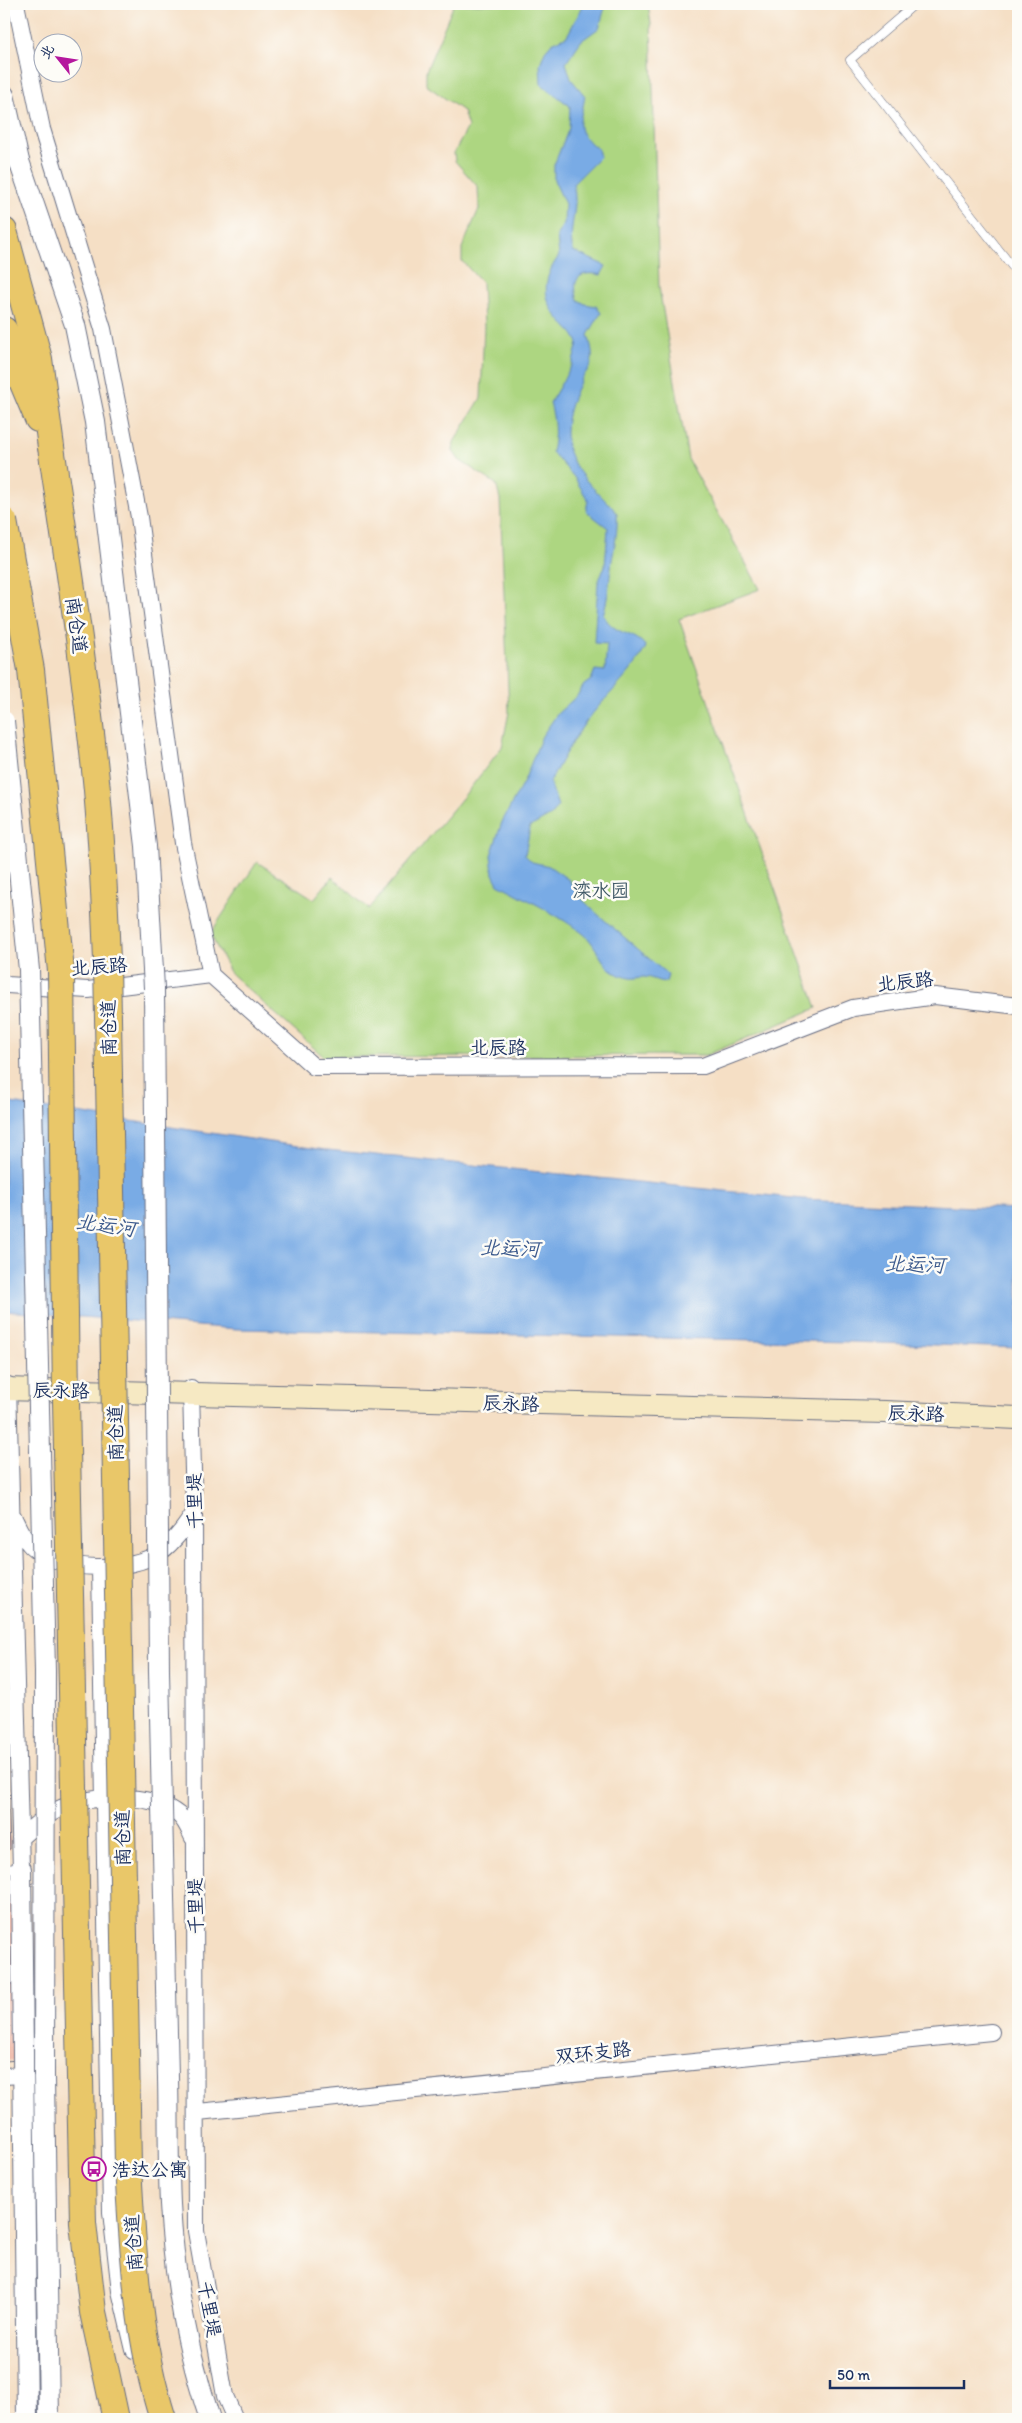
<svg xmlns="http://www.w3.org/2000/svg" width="1022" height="2423" viewBox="0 0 1022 2423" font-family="Itim,'LXGW WenKai TC',sans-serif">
<rect width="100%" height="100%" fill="#fdfcf7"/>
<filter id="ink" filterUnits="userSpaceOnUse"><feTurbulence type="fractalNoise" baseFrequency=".02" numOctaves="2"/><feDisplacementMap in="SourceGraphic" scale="10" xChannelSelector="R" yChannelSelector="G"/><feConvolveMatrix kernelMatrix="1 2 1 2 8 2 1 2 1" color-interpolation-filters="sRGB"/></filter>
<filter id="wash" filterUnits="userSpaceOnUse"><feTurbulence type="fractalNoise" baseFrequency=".0096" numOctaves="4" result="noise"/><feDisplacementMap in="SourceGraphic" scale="20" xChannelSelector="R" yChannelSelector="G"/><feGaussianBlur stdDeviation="1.12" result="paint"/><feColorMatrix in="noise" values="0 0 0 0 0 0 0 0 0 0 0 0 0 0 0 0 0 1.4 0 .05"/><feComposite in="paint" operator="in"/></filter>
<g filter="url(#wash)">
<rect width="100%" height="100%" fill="#f5dfc5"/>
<!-- green -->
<path fill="#add681" stroke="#648270" d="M454 4H648L651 24 659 287 688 459 760 589 679 619 817 1008 707 1055 324 1057 231 974 210 934 257 862 314 899 332 877 369 909 464 796 502 747 509 712 500 499 496 484 459 460 453 451 454 442 481 398 484 326 482 283 462 261V248L479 209 478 187 455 161 454 153 468 127 463 111 426 85V71Z"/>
<!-- water -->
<path fill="#79abe5" stroke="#4a6da2" d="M584 4H606L599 28 581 41 566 63 571 79 585 96C580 126 572 129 598 149L600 157 573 184C580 208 567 228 573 251L606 266 601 275C579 270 571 279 578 300L585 304 596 306 601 313 588 335C591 345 594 354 591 364 589 370 583 375 581 380 569 404 560 432 571 457 580 479 603 496 617 513 618 529 615 544 612 560 609 580 609 595 603 615 617 638 634 630 646 647 633 673 611 691 593 713 576 733 562 759 550 782L558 806 553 814 530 827 525 855 532 862 549 866 569 880 578 895 594 911 668 975 666 982C657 982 652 977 644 977 639 977 634 979 629 978 599 972 601 946 581 932 555 913 526 899 498 884L493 874 491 855 502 822 524 781 542 736 558 713 577 696 584 685 591 680 595 670 605 671 607 644 594 643 598 583 605 566 608 528 586 511 588 500 574 477 552 452C556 435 555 421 550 403L572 365 578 343C572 330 568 330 559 319 541 298 543 278 559 256L557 235 564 223 565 204 554 180V165L569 128 570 106 541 84 540 64 545 51 552 43 567 36Z
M4 1102 318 1149 803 1199 1018 1209V1348L851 1342 237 1329 4 1311Z"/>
<g id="blocks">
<!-- building -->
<path fill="#ecad9b" d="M4 1560H6L8 1699H4Z
M6 1725 10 1849 4 1850V1726Z
M4 1880H12L19 2060 4 2061Z"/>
</g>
</g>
<g filter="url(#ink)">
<use href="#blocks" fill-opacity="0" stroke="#676d82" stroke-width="1"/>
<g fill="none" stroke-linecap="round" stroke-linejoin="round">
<!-- service casing -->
<g stroke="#676d82" stroke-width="9">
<path id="service" d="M915 4 850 60 1018 274
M4 1868 21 1869"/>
</g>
<!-- minor casing -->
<g stroke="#676d82" stroke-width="18">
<path id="minor" d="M16 4 42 129 103 329 139 517 183 843 211 975
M4 983 7 985 88 990 211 975 314 1067 703 1066 853 1008 935 996 1018 1006
M8 1385 21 1869
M191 1388 194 1513 196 2231 225 2396 235 2419
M13 1516C18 1527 22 1537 31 1546 59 1573 131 1573 162 1551 175 1541 185 1527 194 1513
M100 1567 111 2212 120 2291 134 2350
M20 1838C32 1828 43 1817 57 1810 88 1794 150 1791 179 1815 186 1821 189 1830 193 1838
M4 2076 22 2075
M198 2112 991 2032"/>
</g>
<!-- tertiary casing -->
<g stroke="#676d82" stroke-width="22">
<path id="tertiary" d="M4 95 19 161
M21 1869 27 2419
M44 2076 49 2419
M168 2078C169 2120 168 2162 170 2204 174 2276 187 2351 210 2419"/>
</g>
<!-- secondary casing -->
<g stroke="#676d82" stroke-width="24">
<path id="secondary" d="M4 1389 885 1412 1018 1418"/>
</g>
<!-- trunk casing -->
<g stroke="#676d82" stroke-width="28">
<path id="trunk" d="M4 231 39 359 51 447
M4 330 14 362 38 419"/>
</g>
<!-- service -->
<use href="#service" stroke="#fff" stroke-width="8"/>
<!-- minor -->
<use href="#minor" stroke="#fff" stroke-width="16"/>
<!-- tertiary -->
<use href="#tertiary" stroke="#fff" stroke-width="20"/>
<!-- secondary -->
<use href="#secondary" stroke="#f6e9c3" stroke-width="22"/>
<!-- trunk -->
<use href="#trunk" stroke="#e9c769" stroke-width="26"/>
<!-- tertiary-bridge casing -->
<g stroke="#676d82" stroke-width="22" stroke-linecap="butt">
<path id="tertiary-bridge" d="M19 161 75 325 95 422 146 846 154 988 159 1671 168 2078
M4 721 29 970 45 1671 44 2076"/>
</g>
<!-- trunk-bridge casing -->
<g stroke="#676d82" stroke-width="28" stroke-linecap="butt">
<path id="trunk-bridge" d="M51 447C68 561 86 676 97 790 102 847 105 904 107 961L128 2167C133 2251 137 2338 163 2419
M4 521 31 670 61 971 66 1401 83 2223 93 2312 116 2419"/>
</g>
<!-- tertiary-bridge -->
<use href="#tertiary-bridge" stroke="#fff" stroke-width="20"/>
<!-- trunk-bridge -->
<use href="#trunk-bridge" stroke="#e9c769" stroke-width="26"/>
</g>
</g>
<!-- icons -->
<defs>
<g id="bus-ring" transform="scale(1.25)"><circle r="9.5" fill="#fdfcf7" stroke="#b5179e" stroke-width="1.5"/><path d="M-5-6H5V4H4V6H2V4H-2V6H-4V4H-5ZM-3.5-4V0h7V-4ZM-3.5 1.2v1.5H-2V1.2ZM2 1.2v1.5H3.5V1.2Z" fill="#b5179e"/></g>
</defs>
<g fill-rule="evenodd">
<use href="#bus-ring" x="94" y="2169"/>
</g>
<g text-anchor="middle" stroke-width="5" stroke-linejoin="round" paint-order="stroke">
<!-- street labels -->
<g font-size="19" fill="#1b2f5e" stroke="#fdfcf7">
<text transform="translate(77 625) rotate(82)" y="7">南仓道</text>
<text transform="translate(99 966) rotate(-4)" y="7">北辰路</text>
<text transform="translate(905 981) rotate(-6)" y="7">北辰路</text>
<text transform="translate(108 1028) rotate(-91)" y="7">南仓道</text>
<text x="498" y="1054">北辰路</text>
<text transform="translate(61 1390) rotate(1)" y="7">辰永路</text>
<text transform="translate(511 1403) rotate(2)" y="7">辰永路</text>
<text transform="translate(916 1413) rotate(2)" y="7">辰永路</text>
<text transform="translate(115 1433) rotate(-91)" y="7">南仓道</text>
<text transform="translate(194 1501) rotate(-91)" y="7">千里堤</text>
<text transform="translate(122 1838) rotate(-91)" y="7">南仓道</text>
<text transform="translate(195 1906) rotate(-91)" y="7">千里堤</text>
<text transform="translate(593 2052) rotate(-6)" y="7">双环支路</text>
<text transform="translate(133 2243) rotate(-94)" y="7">南仓道</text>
<text transform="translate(210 2309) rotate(80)" y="7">千里堤</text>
</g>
<!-- park labels -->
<g font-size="19" fill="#405967" stroke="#fdfcf7">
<text x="601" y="897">滦水园</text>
</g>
<!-- poi labels -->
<g font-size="19" fill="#1b2f5e" stroke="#fdfcf7" text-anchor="start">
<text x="112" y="2176">浩达公寓</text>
</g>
<!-- water labels -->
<g font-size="20" font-style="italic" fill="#3c5a8d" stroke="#fdfcf7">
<text transform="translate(106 1225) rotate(8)" y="7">北运河</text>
<text transform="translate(510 1248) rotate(2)" y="7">北运河</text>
<text transform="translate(915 1264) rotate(2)" y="7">北运河</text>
</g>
</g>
<!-- margin -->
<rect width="1022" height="2423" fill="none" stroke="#fdfcf7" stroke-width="20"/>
<!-- north arrow -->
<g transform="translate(58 58) rotate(300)"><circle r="24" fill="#fdfcf7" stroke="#a3aaba"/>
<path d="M0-4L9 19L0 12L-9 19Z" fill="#b5179e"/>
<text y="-8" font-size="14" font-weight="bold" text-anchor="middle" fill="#1b2f5e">北</text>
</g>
<!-- scale -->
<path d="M830 2380v8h134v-8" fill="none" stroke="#1b2f5e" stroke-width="2.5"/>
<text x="837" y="2380" font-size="15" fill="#1b2f5e" stroke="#fdfcf7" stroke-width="4" paint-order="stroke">50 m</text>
</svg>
